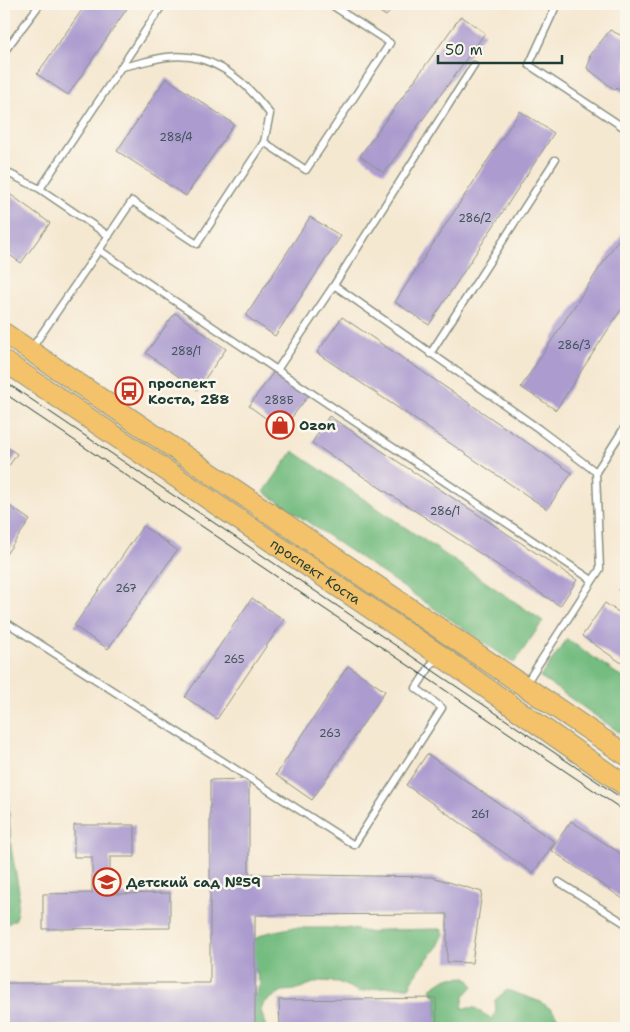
<svg xmlns="http://www.w3.org/2000/svg" width="630" height="1032" viewBox="0 0 630 1032" font-family="'Shantell Sans',sans-serif">
<rect width="100%" height="100%" fill="#fbf7ec"/>
<filter id="ink" filterUnits="userSpaceOnUse"><feTurbulence type="fractalNoise" baseFrequency=".02" numOctaves="2"/><feDisplacementMap in="SourceGraphic" scale="10" xChannelSelector="R" yChannelSelector="G"/><feConvolveMatrix kernelMatrix="1 2 1 2 8 2 1 2 1" color-interpolation-filters="sRGB"/></filter>
<filter id="wash" filterUnits="userSpaceOnUse"><feTurbulence type="fractalNoise" baseFrequency=".0096" numOctaves="4" result="noise"/><feDisplacementMap in="SourceGraphic" scale="20" xChannelSelector="R" yChannelSelector="G"/><feGaussianBlur stdDeviation="1.12" result="paint"/><feColorMatrix in="noise" values="0 0 0 0 0 0 0 0 0 0 0 0 0 0 0 0 0 1.4 0 .05"/><feComposite in="paint" operator="in"/></filter>
<g filter="url(#wash)">
<rect width="100%" height="100%" fill="#f5e8d1"/>
<!-- forest -->
<path fill="#75bc80" stroke="#4a7c5a" d="M293 451 543 621 514 663 264 492Z
M567 639 626 680V737L540 677Z
M4 789 8 801 11 848 19 891 16 919 4 926Z
M290 928H348L372 933 382 930 441 929 444 934 438 946 419 969 409 987H384L360 992 338 982 319 981 295 990 282 991 264 1003 261 1010 266 1028H135L137 1015 249 1011 260 984 252 959 255 939 266 933Z
M467 977 473 986 464 996 462 1008H475L492 1019 496 1011 495 1000 507 990 541 1002 552 1010 566 1028H437L436 998 430 989 447 978Z"/>
<g id="blocks">
<!-- building -->
<path fill="#ab9bcf" d="M86 4H130L68 95 37 74Z
M367 4H396L386 16Z
M461 16 485 33 384 173 360 156Z
M610 30 626 38V95L616 88 615 90 587 68 591 58 589 57Z
M166 78 234 124 186 196 117 151Z
M520 111 554 133 429 325 395 302Z
M4 190 50 223 21 263 4 251Z
M310 217 341 236 275 336 246 316Z
M626 228V302L556 410 521 387Z
M175 313 226 349 197 390 146 353Z
M342 317 572 473 547 509 317 353Z
M275 370 309 395 282 430 249 406Z
M329 416 577 580 560 606 312 443Z
M4 445 17 454 4 473Z
M4 502 30 520 4 557Z
M143 526 177 550 108 649 74 626Z
M252 598 284 620 217 719 185 697Z
M605 603 626 617V666L582 636Z
M348 666 385 691 312 800 276 775Z
M427 754 555 842 533 873 406 785Z
M249 779V874L432 877 482 892 472 963 447 962V914L255 915V1026H4V983H210V780Z
M571 821 626 857V901L551 850Z
M74 825H135V857H110V894L170 893V928L43 929V894L92 893V857H74Z
M436 998 437 1028H280L279 1000Z"/>
</g>
</g>
<g filter="url(#ink)">
<use href="#blocks" fill-opacity="0" stroke="#8a9282" stroke-width="1"/>
<g fill="none" stroke-linecap="round" stroke-linejoin="round">
<!-- service casing -->
<g stroke="#8a9282" stroke-width="9">
<path id="service" d="M557 4 529 65 626 129
M4 52 40 4
M122 67C137 64 152 59 167 57 212 51 245 80 270 114L264 142
M4 171 40 189 163 4
M40 189 109 236
M99 250 132 201 197 244 264 142 306 170 390 43 330 4
M334 285 474 65
M32 348 99 250 277 370 334 285 539 429 596 472 600 569 525 685
M430 354 555 160
M277 370 592 580
M596 472 626 425
M623 590 626 592
M4 621 354 845 442 708 416 688 437 656
M559 882 626 924"/>
</g>
<!-- primary casing -->
<g stroke="#8a9282" stroke-width="22">
<g id="primary">
<path d="M4 333 626 755"/>
<path id="s1" d="M4 361 438 654 626 786"/>
</g>
</g>
<!-- service -->
<use href="#service" stroke="#fff" stroke-width="6"/>
<!-- primary -->
<use href="#primary" stroke="#f3c26a" stroke-width="20"/>
<!-- tram -->
<path stroke="#1f3d34" stroke-width="1" d="M4 381 626 801
M4 393 626 812"/>
</g>
</g>
<!-- icons -->
<defs>
<g id="bus-ring" transform="scale(1.4375)"><circle r="9.5" fill="#fbf7ec" stroke="#c8321e" stroke-width="1.5"/><path d="M-5-6H5V4H4V6H2V4H-2V6H-4V4H-5ZM-3.5-4V0h7V-4ZM-3.5 1.2v1.5H-2V1.2ZM2 1.2v1.5H3.5V1.2Z" fill="#c8321e"/></g>
<g id="shop-ring" transform="scale(1.4375)"><circle r="9.5" fill="#fbf7ec" stroke="#c8321e" stroke-width="1.5"/><path d="M-5-2.5h2.3a2.7 3.5 0 0 1 5.4 0H5L5.5 6h-11ZM-1.5-2.5h3a1.5 2.3 0 0 0-3 0Z" fill="#c8321e"/></g>
<g id="school-ring" transform="scale(1.4375)"><circle r="9.5" fill="#fbf7ec" stroke="#c8321e" stroke-width="1.5"/><path d="M0-5L7-2L0 1L-7-2ZM-4 1L0 2.5L4 1V4Q0 6-4 4Z" fill="#c8321e"/></g>
</defs>
<g fill-rule="evenodd">
<use href="#bus-ring" x="129" y="391"/>
<use href="#shop-ring" x="280" y="425"/>
<use href="#school-ring" x="107" y="882"/>
</g>
<g text-anchor="middle" stroke-width="5" stroke-linejoin="round" paint-order="stroke">
<!-- number labels -->
<g font-size="11" fill="#42545b">
<text x="176" y="141">288/4</text>
<text x="475" y="222">286/2</text>
<text x="574" y="349">286/3</text>
<text x="186" y="355">288/1</text>
<text x="279" y="404">288Б</text>
<text x="445" y="515">286/1</text>
<text x="126" y="592">267</text>
<text x="234" y="663">265</text>
<text x="330" y="737">263</text>
<text x="480" y="818">261</text>
</g>
<!-- poi labels -->
<g font-size="14" font-weight="bold" fill="#1f3d34" stroke="#fbf7ec" text-anchor="start">
<text x="148" y="388">проспект<tspan x="148" dy="16">Коста, 288</tspan></text>
<text x="299" y="430">Ozon</text>
<text x="126" y="887">Детский сад №59</text>
</g>
<!-- street labels -->
<g font-size="14" fill="#1f3d34" stroke="#fbf7ec">
<text dy="5" stroke="none"><textPath href="#s1" startOffset="376">проспект Коста</textPath></text>
</g>
</g>
<!-- margin -->
<rect width="630" height="1032" fill="none" stroke="#fbf7ec" stroke-width="20"/>
<!-- scale -->
<path d="M438 55v8h124v-8" fill="none" stroke="#1f3d34" stroke-width="2.5"/>
<text x="445" y="55" font-size="15" fill="#1f3d34" stroke="#fbf7ec" stroke-width="4" paint-order="stroke">50 m</text>
</svg>
